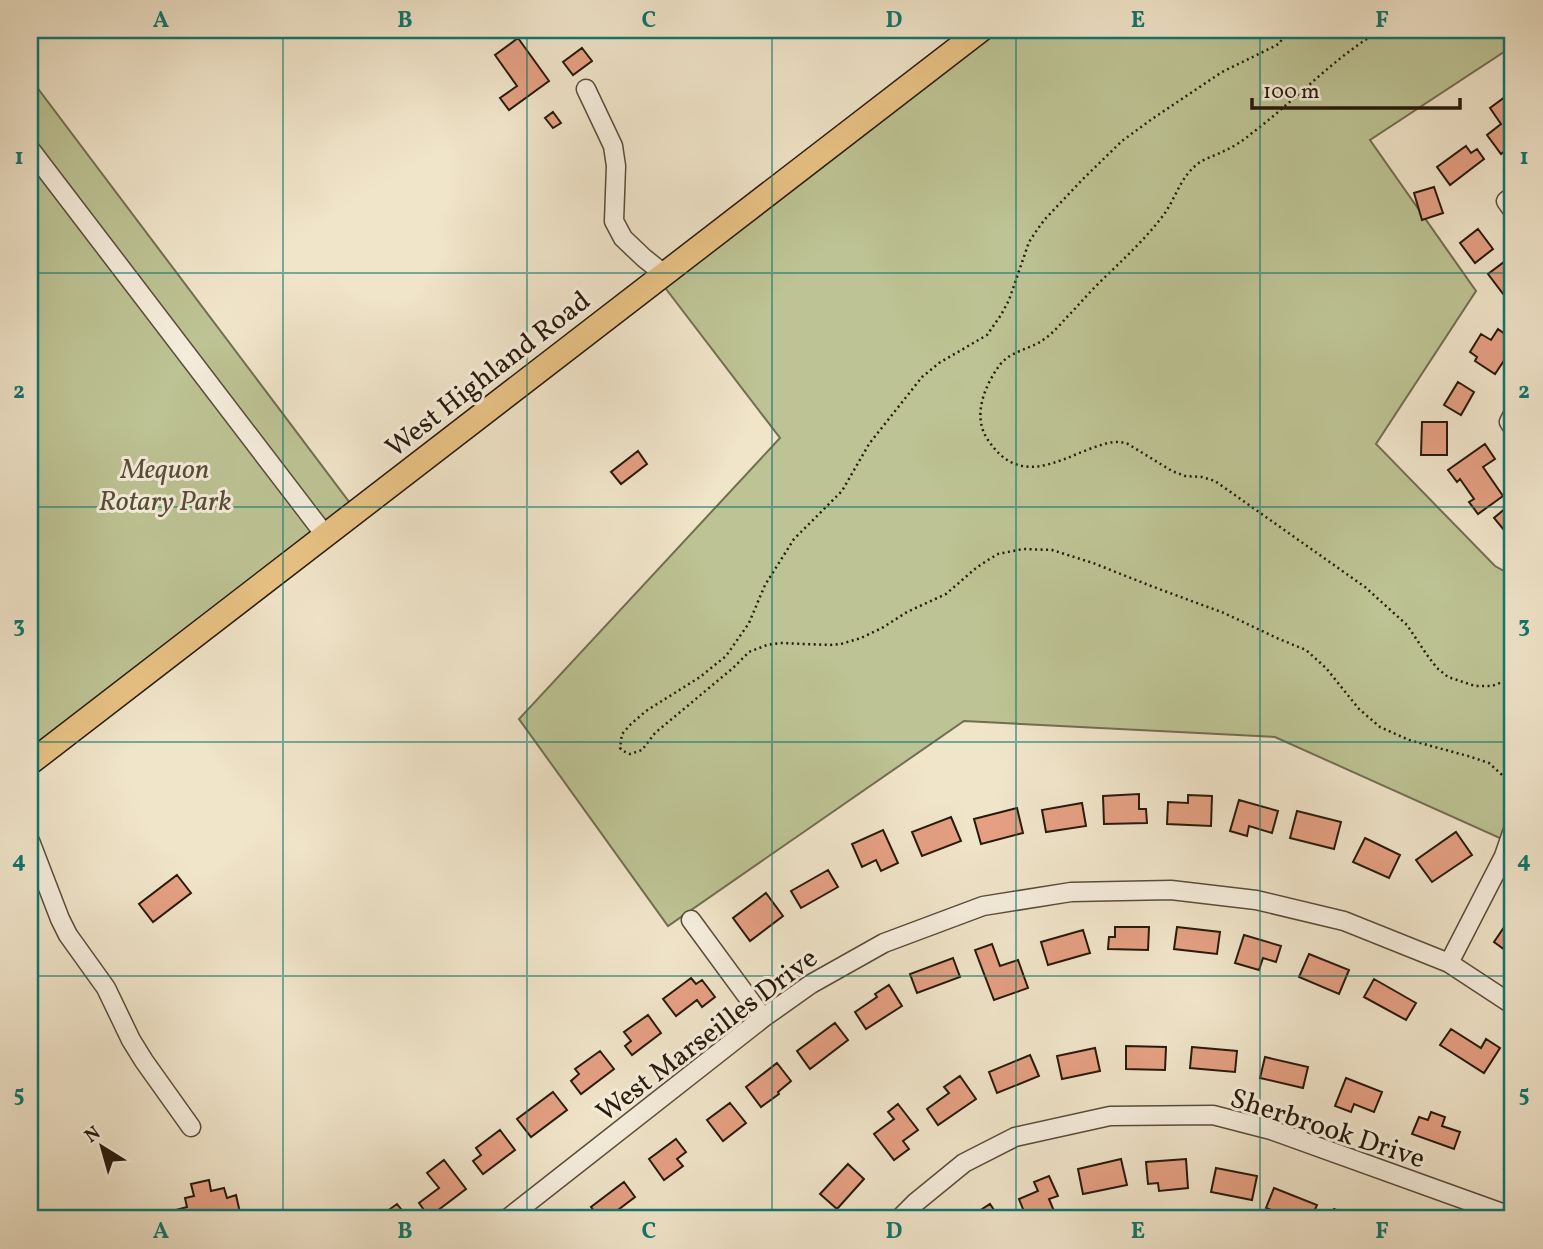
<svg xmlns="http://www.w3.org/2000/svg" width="1543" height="1249" viewBox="0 0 1543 1249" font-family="Vollkorn,serif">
<rect width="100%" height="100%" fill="#f0e4c9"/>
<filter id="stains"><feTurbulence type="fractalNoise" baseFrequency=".00286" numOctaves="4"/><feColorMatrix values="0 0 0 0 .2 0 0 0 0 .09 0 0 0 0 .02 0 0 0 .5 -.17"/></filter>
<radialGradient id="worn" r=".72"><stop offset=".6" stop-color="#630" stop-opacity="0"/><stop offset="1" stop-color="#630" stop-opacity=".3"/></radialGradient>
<!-- green -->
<path fill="#bdc394" stroke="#726e50" stroke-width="2" d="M981 30H1513V46L1370 140 1476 291 1376 444 1495 566 1513 576V844L1275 737 964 721 668 926 519 719 780 438 663 285Z
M30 78 356 511 30 762Z"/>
<!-- building -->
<path fill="#e5a083" stroke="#281a0b" stroke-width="2" d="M518 38 549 81 509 110 500 98 517 86 495 55Z
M582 48 592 61 573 75 563 62Z
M1505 97 1513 108V144L1501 154 1487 135 1501 124 1490 108Z
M553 112 561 123 553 128 545 118Z
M1466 146 1471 153 1477 149 1484 159 1450 185 1437 167Z
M1434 187 1443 213 1422 220 1414 193Z
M1478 229 1493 249 1475 263 1460 243Z
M1504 262 1513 274V307L1488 274Z
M1498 329 1513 340V347L1495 374 1475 361 1477 357 1470 352 1481 334 1491 340Z
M1458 382 1474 392 1461 415 1444 405Z
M1422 422H1447V455H1421Z
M1485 444 1495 459 1483 467 1503 496 1478 514 1469 502 1474 499 1460 479 1457 482 1448 470Z
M638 451 647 464 621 484 611 472Z
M1513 502V533L1512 532 1508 535 1494 518Z
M1139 794V809H1146L1147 823 1104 824 1103 796Z
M1188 795 1212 796 1211 826 1167 824 1168 802 1188 803Z
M1239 800 1278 811 1272 833 1249 826 1247 836 1230 831Z
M1082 803 1086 826 1046 832 1042 810Z
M1017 808 1023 833 981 844 974 819Z
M1297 811 1341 822 1334 849 1290 838Z
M951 817 961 841 922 856 912 832Z
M883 830 898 863 881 871 876 860 862 867 852 844Z
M1456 832 1472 855 1432 882 1416 860Z
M1365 838 1400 855 1389 878 1353 862Z
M828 870 838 887 801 908 791 891Z
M177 875 191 893 153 922 139 904Z
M766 893 783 916 750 941 733 918Z
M1513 914V946L1509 953 1494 942Z
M1115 927H1149L1148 950 1108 949 1109 937H1115Z
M1177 927 1220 932 1217 954 1174 949Z
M1083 930 1090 953 1048 965 1041 942Z
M1244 935 1281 946 1276 962 1263 958 1259 970 1235 963Z
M992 944 1000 966 1018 960 1028 988 994 1000 975 950Z
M1309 954 1349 970 1339 994 1299 977Z
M953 958 960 977 917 993 910 974Z
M691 978 696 984 702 980 715 997 702 1007 697 1000 676 1016 663 999Z
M1374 979 1416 1003 1406 1020 1364 997Z
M889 985 902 1006 866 1029 855 1012 877 997 875 994Z
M648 1015 661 1033 632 1055 625 1046 631 1041 624 1032Z
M835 1023 848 1040 810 1069 797 1051Z
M1451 1029 1481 1048 1486 1039 1500 1048 1484 1073 1440 1045Z
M1126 1046 1166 1047 1165 1070 1126 1069Z
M1192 1047 1237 1051 1235 1072 1190 1068Z
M1095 1048 1100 1071 1062 1079 1057 1056Z
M600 1051 614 1069 581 1094 571 1081 579 1074 575 1069Z
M1030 1055 1039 1076 997 1093 989 1072Z
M1265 1057 1308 1067 1303 1088 1260 1078Z
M777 1063 791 1081 778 1092 779 1094 761 1107 746 1087Z
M960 1076 976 1099 938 1125 927 1109 949 1093 944 1087Z
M1346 1078 1382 1092 1374 1112 1354 1104 1351 1112 1335 1106Z
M553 1092 567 1110 531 1137 517 1119Z
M730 1103 746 1123 723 1141 707 1120Z
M898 1104 918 1130 903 1141 909 1149 894 1160 874 1134 894 1119 888 1112Z
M1431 1112 1445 1117 1442 1126 1460 1132 1454 1149 1412 1134 1419 1117 1428 1120Z
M500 1130 515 1150 483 1174 473 1161 481 1155 476 1148Z
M676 1139 686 1152 677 1159 683 1166 664 1180 649 1159Z
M1513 1142V1171L1504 1168Z
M1121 1159 1127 1185 1083 1194 1078 1169Z
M1186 1159 1188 1188 1159 1191 1158 1183 1148 1184 1146 1162Z
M444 1160 466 1189 429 1217 419 1203 439 1188 427 1173Z
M848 1164 864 1179 837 1209 820 1194Z
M1216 1168 1257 1176 1252 1200 1211 1192Z
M1049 1176 1058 1196 1049 1199 1054 1211 1034 1219H1027L1019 1199 1038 1191 1034 1182Z
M209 1180 211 1191 224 1188 227 1198 236 1195 241 1217 231 1219H178L176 1210 187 1207 185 1198 194 1196 191 1184Z
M624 1182 635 1197 606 1219H600L591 1207Z
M1274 1188 1317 1205 1311 1219H1295L1266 1208Z
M397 1204 409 1219H376Z
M990 1204 1000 1219H967Z
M1334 1209 1356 1219H1330Z
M806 1212 814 1219H800Z
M1360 1213 1374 1219H1357Z"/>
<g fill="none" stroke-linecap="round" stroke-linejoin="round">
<!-- minor casing -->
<g stroke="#5a4c3a" stroke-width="21">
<path id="minor" d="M586 89 613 146 616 166 614 221 623 238 644 258 664 274
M30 149 325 535
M1513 196 1506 201 1513 211
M1513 414 1509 422 1513 428
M30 841 60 919 68 935 106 988 131 1040 144 1061 191 1127
M691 920 763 1018
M1449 963 1504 856 1513 830
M507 1219 763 1018 811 984 884 943 983 906 1071 892 1171 890 1256 900 1344 921 1449 963 1513 1005
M899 1219 915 1203 964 1163 1015 1137 1110 1116 1213 1115 1271 1130 1513 1217"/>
</g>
<!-- major casing -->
<g stroke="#281a0b" stroke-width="26">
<path id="major" d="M30 763 981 30"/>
</g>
<!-- path -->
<path stroke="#281a0b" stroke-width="2.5" stroke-dasharray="2 3.5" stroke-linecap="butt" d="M1286 30 1280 43 1275 46 1222 72 1152 119 1122 141 1082 180 1045 219 1037 230 1029 242 1009 300 1001 315 987 335 939 363 922 377 869 444 842 491 794 539 765 585 749 623 726 656 700 677 646 711 631 724 622 734 620 748 623 751 630 754 642 750 655 733 733 668 749 652 767 645 780 643 830 645 841 644 861 638 882 628 907 612 946 594 976 568 988 560 998 554 1023 549 1052 550 1093 563 1151 586 1224 613 1279 639 1306 650 1326 668 1359 709 1380 727 1409 740 1468 756 1489 763 1513 785
M1381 30C1333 58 1296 100 1252 133 1244 140 1235 146 1226 150 1215 156 1201 159 1193 168 1179 181 1174 202 1162 217 1142 243 1119 263 1096 286 1086 296 1077 307 1067 317 1059 326 1050 336 1040 342 1026 350 1009 352 999 366 984 387 972 417 988 440 1018 485 1053 463 1092 448 1104 444 1115 439 1128 444L1172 471 1185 476 1202 477 1215 481 1365 587 1407 625 1427 655 1437 668 1448 677 1475 686H1492L1513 678"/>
<!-- minor -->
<use href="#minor" stroke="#f5eddc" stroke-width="18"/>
<!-- major -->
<use href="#major" stroke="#e8c284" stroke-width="23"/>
</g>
<!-- grid -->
<path fill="none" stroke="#0f766e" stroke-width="2" stroke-opacity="0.55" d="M283 30V1219M527 30V1219M772 30V1219M1016 30V1219M1260 30V1219M30 273H1513M30 507H1513M30 742H1513M30 976H1513"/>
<g text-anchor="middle" stroke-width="6" stroke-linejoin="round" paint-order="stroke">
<!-- street labels -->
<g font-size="28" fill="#281a0b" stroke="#f5eddc">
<text transform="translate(487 373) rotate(-38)" y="10">West Highland Road</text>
<text transform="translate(706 1034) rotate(-37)" y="10">West Marseilles Drive</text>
<text transform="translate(1328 1127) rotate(18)" y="10">Sherbrook Drive</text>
</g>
<!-- park labels -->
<g font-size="28" font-style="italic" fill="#554d34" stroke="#f5eddc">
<text x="165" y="478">Mequon<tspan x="165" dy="32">Rotary Park</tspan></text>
</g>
</g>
<!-- margin -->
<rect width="1543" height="1249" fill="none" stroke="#f0e4c9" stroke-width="77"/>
<!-- north arrow -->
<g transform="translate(102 1147) rotate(323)" stroke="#f5eddc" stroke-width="5" paint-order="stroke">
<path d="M0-5L12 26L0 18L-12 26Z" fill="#281a0b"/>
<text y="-10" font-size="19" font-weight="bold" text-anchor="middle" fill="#281a0b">N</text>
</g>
<!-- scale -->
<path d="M1252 98v10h208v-10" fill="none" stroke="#281a0b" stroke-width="3.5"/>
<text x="1263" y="98" font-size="21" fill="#281a0b" stroke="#f5eddc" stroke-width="5" paint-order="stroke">100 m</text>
<rect x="38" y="38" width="1466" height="1172" fill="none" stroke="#0f766e" stroke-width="2.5"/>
<g font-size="23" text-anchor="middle" font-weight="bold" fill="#0f766e">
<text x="161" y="27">A</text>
<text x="405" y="27">B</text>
<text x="649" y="27">C</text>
<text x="894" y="27">D</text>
<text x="1138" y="27">E</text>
<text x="1382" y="27">F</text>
<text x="19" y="164">1</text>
<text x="1524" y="164">1</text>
<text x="19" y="398">2</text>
<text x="1524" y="398">2</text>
<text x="19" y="632">3</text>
<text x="1524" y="632">3</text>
<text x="19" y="867">4</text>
<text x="1524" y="867">4</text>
<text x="19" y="1101">5</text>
<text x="1524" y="1101">5</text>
<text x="161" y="1238">A</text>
<text x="405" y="1238">B</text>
<text x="649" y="1238">C</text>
<text x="894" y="1238">D</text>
<text x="1138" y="1238">E</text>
<text x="1382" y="1238">F</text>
</g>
<rect width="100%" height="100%" filter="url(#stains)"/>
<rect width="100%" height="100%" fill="url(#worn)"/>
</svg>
